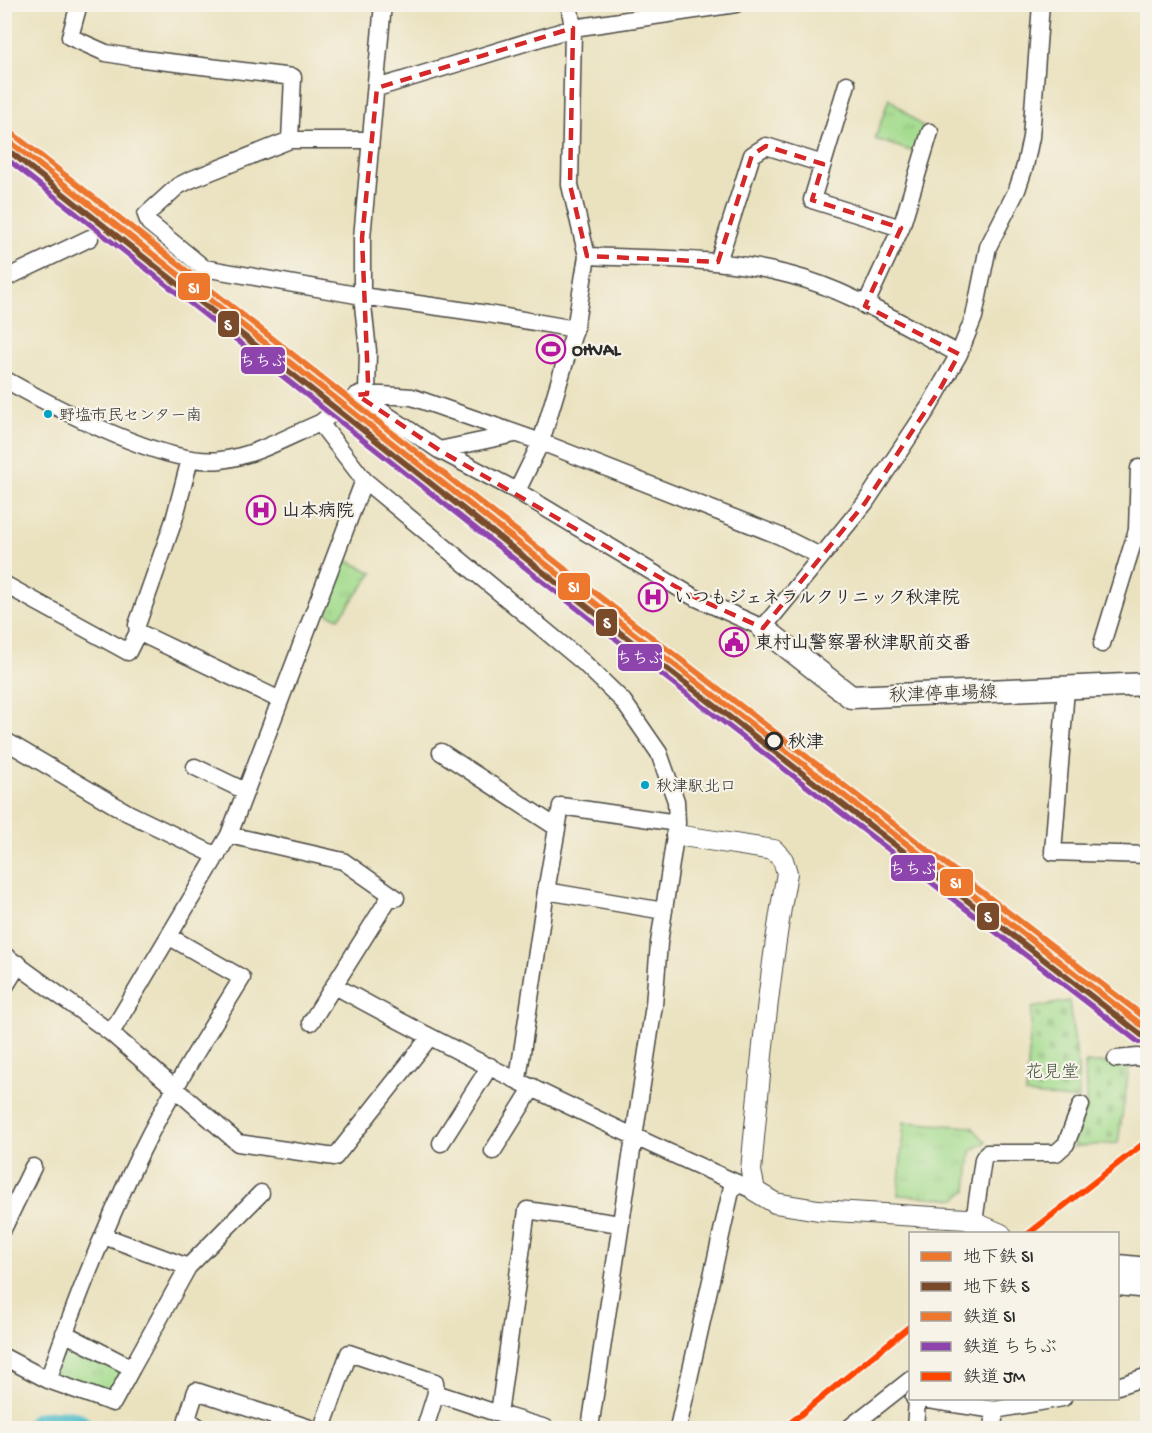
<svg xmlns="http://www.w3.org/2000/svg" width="1152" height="1433" viewBox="0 0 1152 1433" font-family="'Gochi Hand','Klee One',sans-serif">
<defs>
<pattern id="cemetery-stones" width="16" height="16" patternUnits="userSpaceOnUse" patternTransform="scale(1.5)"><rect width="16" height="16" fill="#a3db8d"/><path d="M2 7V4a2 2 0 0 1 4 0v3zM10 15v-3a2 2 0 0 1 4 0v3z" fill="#8cbc7a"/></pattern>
<pattern id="park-tufts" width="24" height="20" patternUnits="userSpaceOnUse" patternTransform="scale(1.5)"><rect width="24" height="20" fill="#a3db8d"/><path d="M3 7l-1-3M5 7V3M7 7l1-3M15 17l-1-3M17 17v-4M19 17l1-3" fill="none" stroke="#8cbc7a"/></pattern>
</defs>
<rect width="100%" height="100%" fill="#f7f3e8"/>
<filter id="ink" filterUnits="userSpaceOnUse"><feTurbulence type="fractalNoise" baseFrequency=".0167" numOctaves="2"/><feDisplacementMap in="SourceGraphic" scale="12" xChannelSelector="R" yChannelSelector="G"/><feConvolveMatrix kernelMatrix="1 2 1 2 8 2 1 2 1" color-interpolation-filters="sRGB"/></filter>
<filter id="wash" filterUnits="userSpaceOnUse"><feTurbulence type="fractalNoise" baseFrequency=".008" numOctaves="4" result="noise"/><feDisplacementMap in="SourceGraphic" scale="24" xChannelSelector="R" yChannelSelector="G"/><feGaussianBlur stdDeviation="1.35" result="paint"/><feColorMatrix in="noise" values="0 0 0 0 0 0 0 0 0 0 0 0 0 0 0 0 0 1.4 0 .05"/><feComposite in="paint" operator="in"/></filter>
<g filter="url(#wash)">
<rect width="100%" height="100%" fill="#eae2bf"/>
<!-- cemetery -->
<path fill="url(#cemetery-stones)" stroke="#67835c" stroke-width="1.5" d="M1069 1001 1078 1066 1079 1100 1026 1094 1032 1008Z
M1130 1062 1118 1143 1073 1147 1086 1104 1085 1063Z"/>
<!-- park -->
<path fill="url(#park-tufts)" stroke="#67835c" stroke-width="1.5" d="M889 98 925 129 917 153 875 139Z
M340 557 373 573 339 618 320 611Z
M904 1122 972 1127 986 1142 971 1151 967 1190 956 1199 898 1195Z
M64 1333 132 1368 113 1403 48 1381Z"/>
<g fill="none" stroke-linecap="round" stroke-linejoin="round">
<!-- river -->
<path stroke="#51beca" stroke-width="33" d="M41 1428 65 1426 76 1428"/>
</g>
</g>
<g filter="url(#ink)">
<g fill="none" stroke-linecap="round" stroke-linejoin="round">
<!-- minor casing -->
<g stroke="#484641" stroke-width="19">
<path id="minor" d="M79 4 70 37 106 53 135 58 293 77 290 140
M847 84 812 200 901 228
M377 88 573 28 736 4
M370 140H290L190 180 178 186 146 215 149 223 204 268 362 296 488 314 575 329
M587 256C654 259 724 257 790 275 849 290 905 326 959 354
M718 262 752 155 766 146 823 164
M4 279 90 238
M865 306 901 228 930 132
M4 379C54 407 165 467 221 460 255 456 289 436 320 423
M367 394 412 397 541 442 575 329 587 256 570 185 573 28 569 4
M357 395 439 450 517 491 692 596 763 628 865 503 929 407 959 354 974 317 988 247 1017 190 1025 166 1031 137 1041 4
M439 450 515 434
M364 480 583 662 623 701 659 753 676 801 677 823 659 943 654 1005 590 1428
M517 491 541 442 780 536 820 556
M1137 530 1139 468
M4 584 128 652 138 632 280 700
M138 632 137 625 174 520 190 459
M1102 644 1137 530 1148 532
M1066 689 1053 852 1148 855
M4 740 128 813 217 856
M441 752 556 827
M195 767 245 791
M229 835 343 861 396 898
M546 891 664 911
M4 955 111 1033 238 1143 335 1157 429 1038
M335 986C471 1061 612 1128 755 1191
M4 988 19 964
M311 1022 391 895
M111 1033 229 835 364 480 320 423C335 412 348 397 367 394L368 351 362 296V238L383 4
M1116 1059 1138 1057 1148 1061
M518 1079 546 891 561 806 677 823
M441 1143 490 1066
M493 1151 533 1087
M974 1222 983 1159 987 1153H1056L1066 1144 1081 1105
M4 1227 33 1167
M104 1236 188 1267
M1118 1263 1148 1266
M1118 1287 1148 1290
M64 1333 132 1368 188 1267 261 1193
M4 1357 48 1380C75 1303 105 1226 141 1152 170 1092 207 1035 242 978L170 937
M48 1380 113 1403 132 1368
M1118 1386 1148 1376
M914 1398 995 1410 1063 1398
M200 1428 187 1419 196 1391 310 1428
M322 1428 349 1353 435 1382 436 1393 499 1414
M425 1428 436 1393
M546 1428 499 1414 527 1210 620 1224
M678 1428 733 1182
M849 1428 910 1380
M915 1428 917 1401
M993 1428 995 1410"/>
</g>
<!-- tertiary casing -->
<g stroke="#484641" stroke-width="22">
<path id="tertiary" d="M676 835 774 850 783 860 787 873C769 972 760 1071 751 1171L755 1191 775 1203 818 1210 966 1219 1001 1234
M1118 1275 1148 1277"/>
</g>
<!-- secondary casing -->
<g stroke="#484641" stroke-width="25">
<path id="secondary" d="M763 628 851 697 1148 684"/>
</g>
<!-- minor -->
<use href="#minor" stroke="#fff" stroke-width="16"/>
<!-- tertiary -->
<use href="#tertiary" stroke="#fff" stroke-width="20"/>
<!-- secondary -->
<use href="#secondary" stroke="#fff" stroke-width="22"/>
<!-- rail-1 casing -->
<g stroke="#f7f3e8" stroke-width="10">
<path id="rail-1" d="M9 131 633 623 1148 1020"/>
</g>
<!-- rail-2 casing -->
<g stroke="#f7f3e8" stroke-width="10">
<path id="rail-2" d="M4 156 619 641 1139 1042"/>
</g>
<!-- rail-3 casing -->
<g stroke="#f7f3e8" stroke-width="10">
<path id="rail-3" d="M1028 1234 1148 1140
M784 1428 910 1326"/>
</g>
<!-- rail-1 -->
<use href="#rail-1" stroke="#ed772d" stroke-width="6"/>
<!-- rail-2 -->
<use href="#rail-2" stroke="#8e44ad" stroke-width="6"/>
<!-- rail-3 -->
<use href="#rail-3" stroke="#ff4500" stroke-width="6"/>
<!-- metro-1 casing -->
<g stroke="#f7f3e8" stroke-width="10">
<path id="metro-1" d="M4 137 628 629 1148 1030"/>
</g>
<!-- metro-2 casing -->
<g stroke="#f7f3e8" stroke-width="10">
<path id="metro-2" d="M4 147 623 635 1143 1036"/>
</g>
<!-- metro-1 -->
<use href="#metro-1" stroke="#ed772d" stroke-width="6"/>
<!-- metro-2 -->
<use href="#metro-2" stroke="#7a4b2a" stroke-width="6"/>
</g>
</g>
<!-- marked area -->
<path fill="none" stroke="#d62828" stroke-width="4.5" stroke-dasharray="12 8" stroke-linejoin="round" d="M573 28 570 185 587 256 718 262 752 155 766 146 823 164 812 200 901 228 865 306 959 354 940 389 865 503 763 628 692 596 439 450 357 395 367 394 368 382 362 238 377 88Z"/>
<!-- icons -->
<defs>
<g id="stadium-ring" transform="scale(1.5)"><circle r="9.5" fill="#f7f3e8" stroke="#b5179e" stroke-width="1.5"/><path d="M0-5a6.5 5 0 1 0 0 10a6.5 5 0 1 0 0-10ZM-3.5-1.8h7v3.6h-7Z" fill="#b5179e"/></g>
<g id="hospital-ring" transform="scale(1.5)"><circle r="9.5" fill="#f7f3e8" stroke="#b5179e" stroke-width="1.5"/><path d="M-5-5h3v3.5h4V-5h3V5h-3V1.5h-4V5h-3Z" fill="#b5179e"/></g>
<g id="civic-ring" transform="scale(1.5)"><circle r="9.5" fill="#f7f3e8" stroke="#b5179e" stroke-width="1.5"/><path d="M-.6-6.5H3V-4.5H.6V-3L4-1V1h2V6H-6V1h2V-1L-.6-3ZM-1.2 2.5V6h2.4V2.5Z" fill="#b5179e"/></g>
</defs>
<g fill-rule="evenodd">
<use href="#stadium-ring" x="551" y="349"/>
<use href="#hospital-ring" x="261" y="510"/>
<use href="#hospital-ring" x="653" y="597"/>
<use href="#civic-ring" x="734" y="642"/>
</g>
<!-- markers -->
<g fill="#02a3c6" stroke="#f7f3e8" stroke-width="2">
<circle cx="48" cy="414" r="5"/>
<circle cx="645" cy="785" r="5"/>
</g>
<circle fill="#f7f3e8" stroke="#2b2b2b" stroke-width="3" cx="774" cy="741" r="8"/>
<g text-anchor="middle" stroke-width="4.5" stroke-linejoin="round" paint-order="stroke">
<!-- bus labels -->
<g font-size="16" fill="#2b2b2b" stroke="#f7f3e8" text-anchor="start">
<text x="59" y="420">野塩市民センター南</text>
<text x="656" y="791">秋津駅北口</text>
</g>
<!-- poi labels -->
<g font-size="18" font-weight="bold" fill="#2b2b2b" stroke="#f7f3e8" text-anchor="start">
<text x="572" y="355">OHVAL</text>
<text x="282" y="516">山本病院</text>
<text x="674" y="603">いつもジェネラルクリニック秋津院</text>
<text x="755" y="648">東村山警察署秋津駅前交番</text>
</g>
<!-- street labels -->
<g font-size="18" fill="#2b2b2b" stroke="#f7f3e8">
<text transform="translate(943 693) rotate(-2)" y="6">秋津停車場線</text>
</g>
<!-- stop labels -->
<g font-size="18" font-weight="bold" fill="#2b2b2b" stroke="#f7f3e8" text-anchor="start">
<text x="788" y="747">秋津</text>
</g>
<!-- park labels -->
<g font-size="18" fill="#495744" stroke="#f7f3e8">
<text x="1052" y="1077">花見堂</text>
</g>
</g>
<g stroke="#f7f3e8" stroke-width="2">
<rect x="177" y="272" width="34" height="29" rx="6" fill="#ed772d"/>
<rect x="217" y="310" width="23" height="28" rx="6" fill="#7a4b2a"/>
<rect x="240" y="346" width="46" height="29" rx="6" fill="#8e44ad"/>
<rect x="557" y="572" width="34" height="29" rx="6" fill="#ed772d"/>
<rect x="595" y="608" width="23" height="29" rx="6" fill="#7a4b2a"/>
<rect x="617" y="643" width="46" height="29" rx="6" fill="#8e44ad"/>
<rect x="890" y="854" width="46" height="28" rx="6" fill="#8e44ad"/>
<rect x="939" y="868" width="35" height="29" rx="6" fill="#ed772d"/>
<rect x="976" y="902" width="24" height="29" rx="6" fill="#7a4b2a"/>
</g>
<g font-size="16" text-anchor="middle" font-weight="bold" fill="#fff">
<text x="194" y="293">SI</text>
<text x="228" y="330">S</text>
<text x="263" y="366">ちちぶ</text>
<text x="574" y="592">SI</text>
<text x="607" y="628">S</text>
<text x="640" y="663">ちちぶ</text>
<text x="913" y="874">ちちぶ</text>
<text x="956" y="888">SI</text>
<text x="988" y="922">S</text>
</g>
<!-- margin -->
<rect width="1152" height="1433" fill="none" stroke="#f7f3e8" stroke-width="24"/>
<!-- legend -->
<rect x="909" y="1232" width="210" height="168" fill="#f7f3e8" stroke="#a5a39c" stroke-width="1.5"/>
<rect x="921" y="1252" width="30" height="9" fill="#ed772d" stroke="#a5a39c" stroke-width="1.5"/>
<text x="963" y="1262" font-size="18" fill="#2b2b2b">地下鉄 SI</text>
<rect x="921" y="1282" width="30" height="9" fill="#7a4b2a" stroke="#a5a39c" stroke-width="1.5"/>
<text x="963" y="1292" font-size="18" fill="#2b2b2b">地下鉄 S</text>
<rect x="921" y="1312" width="30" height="9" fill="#ed772d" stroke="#a5a39c" stroke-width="1.5"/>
<text x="963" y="1322" font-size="18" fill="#2b2b2b">鉄道 SI</text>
<rect x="921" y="1342" width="30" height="9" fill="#8e44ad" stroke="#a5a39c" stroke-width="1.5"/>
<text x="963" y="1352" font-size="18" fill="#2b2b2b">鉄道 ちちぶ</text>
<rect x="921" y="1372" width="30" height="9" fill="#ff4500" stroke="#a5a39c" stroke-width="1.5"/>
<text x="963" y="1382" font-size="18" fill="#2b2b2b">鉄道 JM</text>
</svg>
